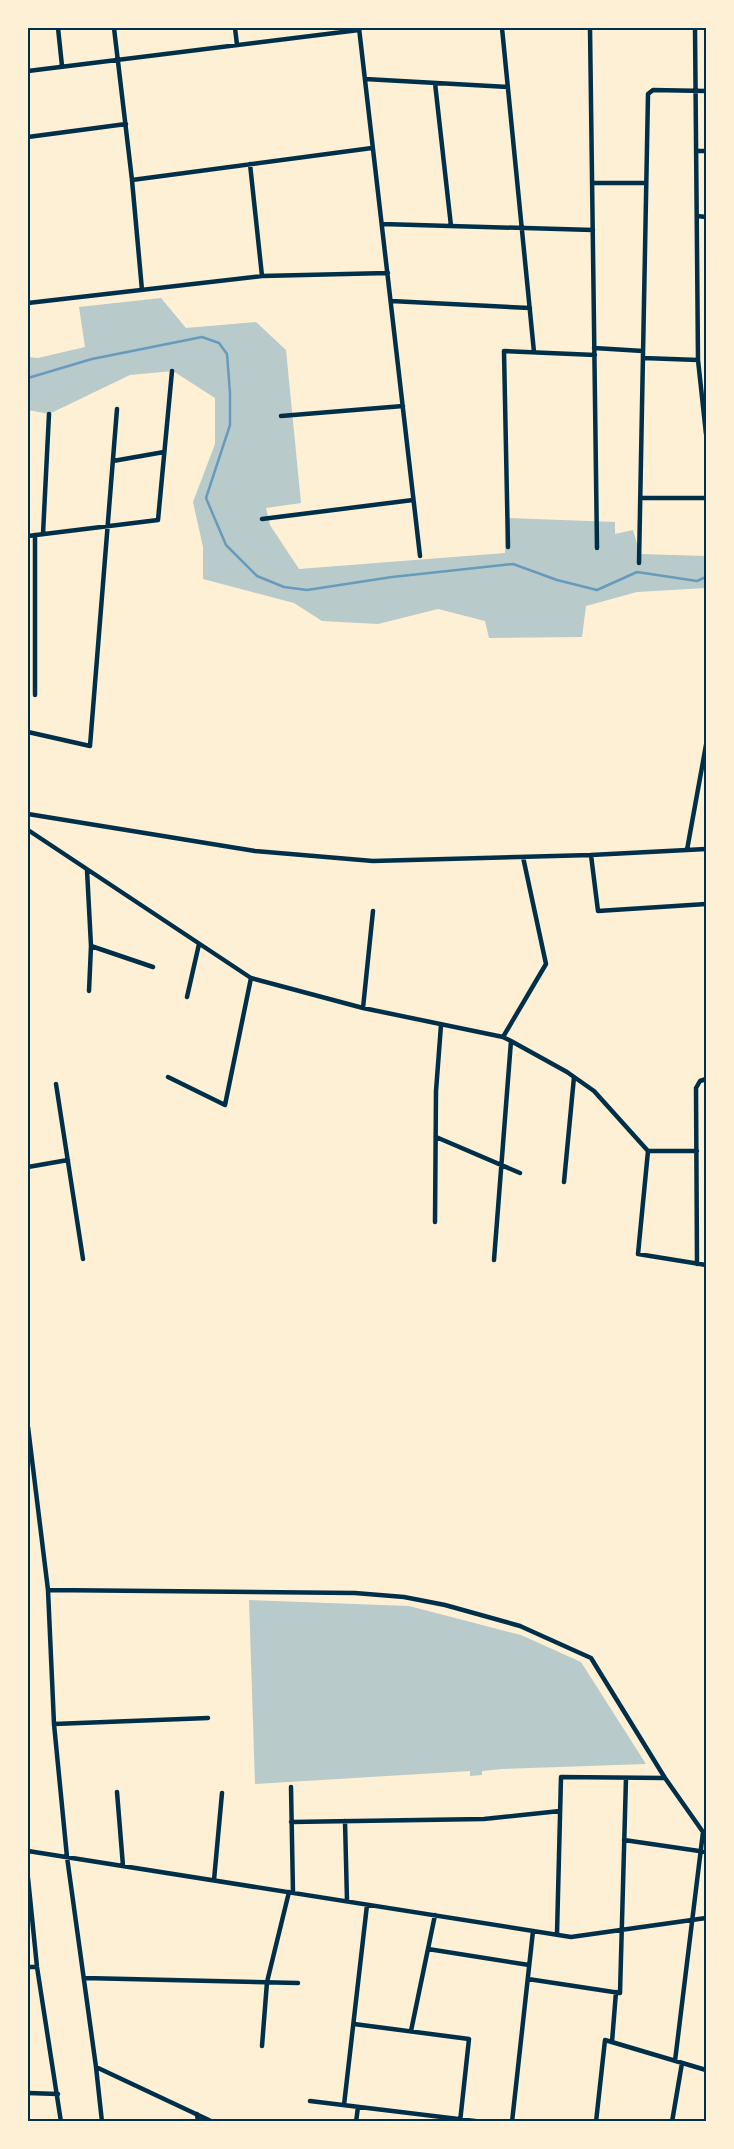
<svg xmlns="http://www.w3.org/2000/svg" width="734" height="2149" viewBox="0 0 734 2149" font-family="Rubik,sans-serif">
<rect width="100%" height="100%" fill="#fdf0d5"/>
<!-- green -->
<path fill="#b9caca" d="M161 298 186 328 256 322 286 350 301 503 266 508 270 525 299 569 505 553 506 518 615 522V534L633 530 640 554 706 556V588L637 592 586 606 582 637 489 638 485 621 438 609 378 624 322 621 294 603 203 579V547L193 502 215 444V398L173 371 130 375 49 414 28 410V357L38 358 85 347 79 307Z
M249 1600 409 1606 521 1635 581 1662 646 1764 502 1769 482 1771V1775L470 1776V1771L255 1784Z"/>
<g fill="none" stroke-linecap="round" stroke-linejoin="round">
<!-- stream -->
<path stroke="#669bbc" stroke-width="2.5" d="M28 378 92 359 202 337 219 343 227 354 230 393V425L206 498 226 545 257 576 284 587 307 590 392 577 513 564 557 580 597 590 637 572 697 581 706 577"/>
<!-- minor -->
<path stroke="#003049" stroke-width="4.5" d="M58 28 62 66
M114 28 132 180 142 290
M235 28 237 45
M359 28 420 556
M502 28 534 352
M590 28 597 548
M695 28 698 360 706 434
M28 71 359 30
M365 79 508 87
M435 83 451 226
M28 137 126 124
M697 151H706
M250 164 262 276
M132 180 372 148
M592 183H646
M697 216 706 217
M382 224 593 230
M391 301 530 308
M28 303 262 276 388 273
M594 348 643 351
M643 358 698 360
M281 416 403 406
M113 461 164 452
M640 498H706
M262 519 413 500
M43 534 49 414
M28 536 158 520 172 371
M508 547 504 351 595 355
M639 563 648 94 653 90 706 91
M35 695V535
M28 732 90 746 117 409
M28 814 255 851 373 861 591 855 706 849
M28 830 251 978 363 1008 503 1037 511 1041 567 1072 594 1091 648 1151 638 1254 706 1265
M687 850 706 745
M591 855 598 911 706 904
M87 870 91 946 89 991
M91 946 153 967
M187 997 199 944
M363 1008 373 911
M503 1037 546 964 523 857
M168 1077 225 1105 251 978
M56 1084 83 1259
M436 1137 520 1173
M648 1151H697
M28 1167 68 1160
M564 1182 574 1077
M435 1222 436 1091 441 1025
M494 1260 511 1041
M697 1264 696 1088 700 1081 706 1079
M28 1427 48 1590 54 1724 67 1857 96 2067 102 2122
M48 1590 355 1593 404 1597 445 1605 520 1626 591 1658 665 1778 703 1832 675 2061
M54 1724 208 1718
M291 1787 293 1893
M117 1792 123 1866
M345 1821 347 1901
M291 1822 484 1819 560 1811
M624 1840 706 1852
M28 1851 571 1937 706 1918
M28 1878 37 1967 61 2122
M214 1880 222 1793
M557 1934 561 1777 665 1778
M428 1949 529 1965
M28 1967H37
M84 1978 298 1983
M528 1979 620 1993 626 1778
M354 2024 469 2039 460 2122
M411 2031 435 1915
M612 2042 616 1992
M262 2046 267 1982 289 1892
M96 2067 213 2122
M28 2093 58 2094
M310 2101 483 2122
M344 2105 367 1905
M197 2114 198 2122
M356 2122 358 2107
M512 2122 533 1931
M596 2122 605 2040 706 2070
M672 2122 682 2063"/>
</g>
<!-- border -->
<rect width="734" height="2149" fill="none" stroke="#fdf0d5" stroke-width="58"/>
<rect x="29" y="29" width="676" height="2091" fill="none" stroke="#003049" stroke-width="2"/>
</svg>
